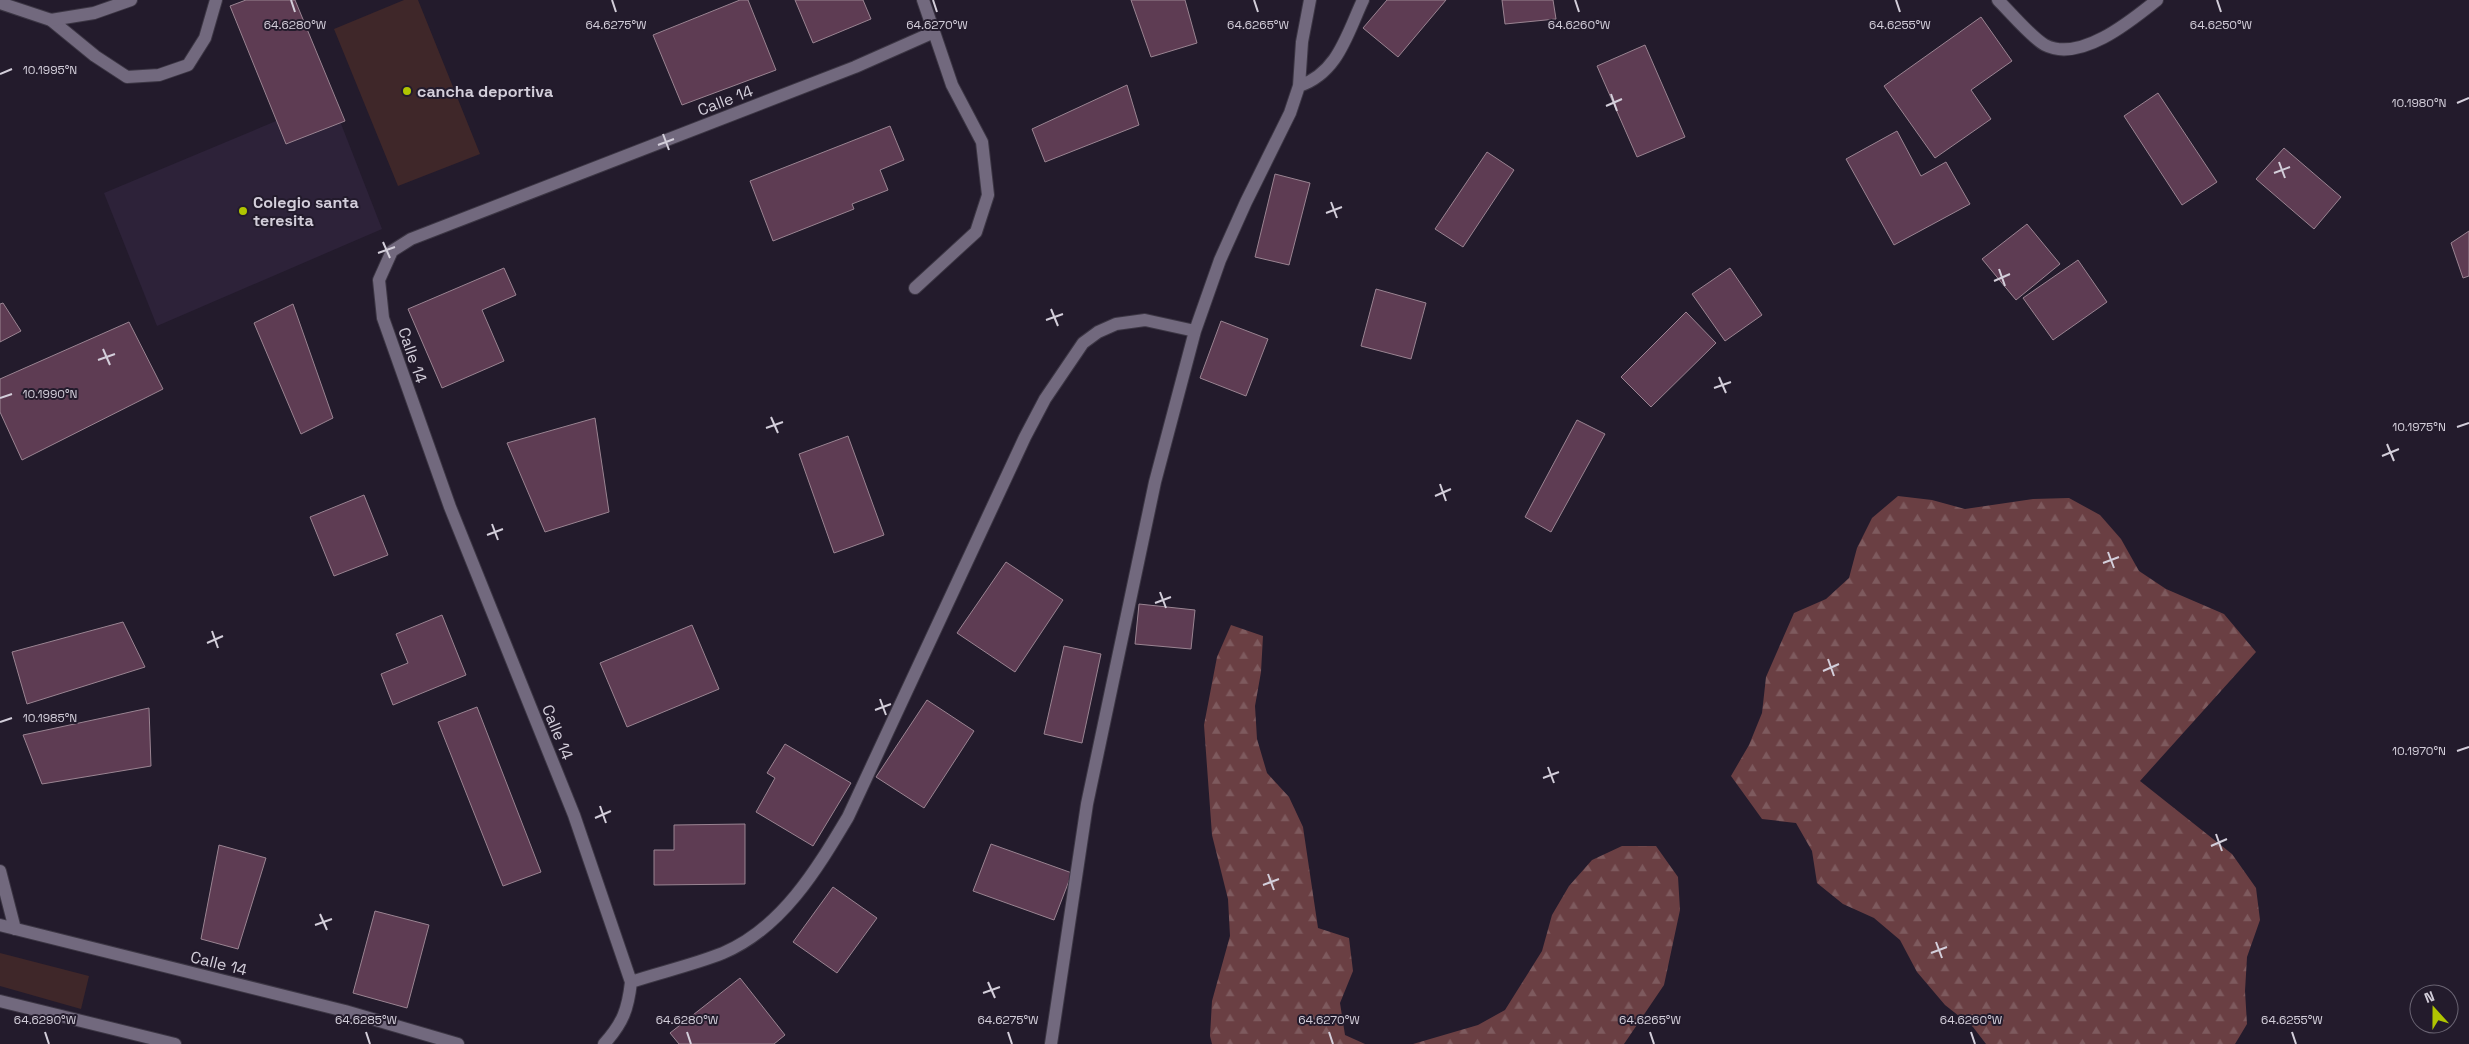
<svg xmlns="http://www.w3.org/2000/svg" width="2469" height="1044" viewBox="0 0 2469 1044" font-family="'Space Grotesk',sans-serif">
<defs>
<pattern id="forest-firs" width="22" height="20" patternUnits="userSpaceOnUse" patternTransform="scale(1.25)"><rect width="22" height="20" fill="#6a3f43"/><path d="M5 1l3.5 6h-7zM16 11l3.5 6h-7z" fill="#7e5a5e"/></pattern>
</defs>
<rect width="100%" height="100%" fill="#231b2c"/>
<!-- built -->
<path fill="#2d2239" d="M331 98 382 229 157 326 104 193Z"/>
<!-- forest -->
<path fill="url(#forest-firs)" d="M1898 496 1932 500 1965 509 2033 499 2069 498 2100 515 2121 539 2139 571 2166 589 2224 614 2256 652 2140 781 2232 854 2256 888 2260 920 2247 957 2245 991 2247 1024 2235 1044H1986L1973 1027 1945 1005 1917 972 1900 940 1874 918 1843 904 1817 883 1812 851 1796 823 1762 819 1731 776 1749 745 1762 713 1766 677 1794 613 1826 599 1849 578 1857 548 1872 518Z
M1231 625 1263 636 1261 672 1255 706 1257 739 1267 773 1289 797 1303 827 1318 928 1349 938 1353 971 1340 1003 1345 1035 1365 1044H1212L1210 1036 1212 1001 1230 936 1228 899 1212 835 1204 725 1217 657Z
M1622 846H1656L1678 877 1680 910 1664 985 1624 1044H1413L1478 1025 1505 1010 1542 951 1552 915 1569 886 1592 860Z"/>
<!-- park -->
<path fill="#3f2729" d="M404 0H418L480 154 398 186 334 29Z
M0 953 89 976 81 1009 0 986Z"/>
<!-- building -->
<path fill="#5e3c53" stroke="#9a8492" d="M246 0H295L345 121 286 144 230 6Z
M740 0H748L776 70 682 105 653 35Z
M795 0H863L871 19 813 43Z
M1131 0H1185L1197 43 1151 57Z
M1387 0H1446L1398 57 1363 28Z
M1502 0H1553L1556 19 1505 24Z
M1981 17 2012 61 1971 90 1991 119 1935 158 1884 86Z
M1645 45 1685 137 1637 157 1597 66Z
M1127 85 1139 125 1045 162 1032 129Z
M2158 93 2217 182 2182 205 2124 116Z
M890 126 904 160 880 170 888 190 852 204 854 209 773 241 750 181Z
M1897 131 1921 176 1946 162 1970 204 1894 245 1846 159Z
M2284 148 2341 197 2314 229 2256 179Z
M1487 152 1514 170 1463 247 1435 229Z
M1275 174 1310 183 1289 265 1255 257Z
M2027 224 2060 264 2016 300 1982 259Z
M2469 231V276L2463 278 2451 243Z
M2078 260 2107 302 2053 340 2023 298Z
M504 268 516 295 482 310 504 361 442 388 408 309Z
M1730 268 1762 315 1725 341 1692 294Z
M1376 289 1426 303 1411 359 1361 346Z
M3 303 21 331 0 342V304Z
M293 304 333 418 301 434 254 323Z
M1686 312 1716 343 1651 407 1621 377Z
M1221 321 1268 339 1246 396 1200 378Z
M129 322 163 389 22 460 0 412V379Z
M595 418 609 512 545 532 507 443Z
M1577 420 1605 434 1551 532 1525 517Z
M848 436 884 535 834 553 799 454Z
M364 495 388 555 334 576 310 517Z
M1006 562 1063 600 1015 672 957 633Z
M1139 604 1195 610 1191 649 1135 644Z
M442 615 466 675 393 705 381 674 408 663 396 634Z
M123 622 145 667 27 704 12 652Z
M692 625 719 689 627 727 600 663Z
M1064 646 1101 654 1082 743 1044 734Z
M927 700 974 731 924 808 876 777Z
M477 707 541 872 503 886 438 722Z
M149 708 151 766 42 784 23 735Z
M785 744 851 783 813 846 756 812 775 778 767 773Z
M745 824V884L654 885V850H674V825Z
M991 844 1072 873 1054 920 973 891Z
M219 845 266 858 238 949 201 939Z
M833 887 877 918 837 973 793 942Z
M375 911 429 925 407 1008 353 993Z
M740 978 785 1035 774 1044H679L670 1033Z"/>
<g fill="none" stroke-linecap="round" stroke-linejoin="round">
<!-- service casing -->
<g stroke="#3c3644" stroke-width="14">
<path id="service" d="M51 20 95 56 127 77 159 75 188 65 205 38 216 0"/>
</g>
<!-- minor casing -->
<g stroke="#3c3644" stroke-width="14">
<path id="minor" d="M1998 0C2009 11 2033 39 2045 45 2080 63 2131 21 2157 0
M0 3 51 20 94 13 131 0
M1299 86C1338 73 1347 34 1363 0
M915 288 976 232 988 195 982 142 952 85 934 32
M0 871 15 929
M0 925 345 1011 458 1044
M631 982C661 972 693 965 723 953 782 928 817 869 848 817L1025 437 1045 399 1083 343 1098 332 1116 324 1145 320 1195 331
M0 1001 175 1044
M604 1044C623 1023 628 1009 631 982L574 815 450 507 383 318 379 280 392 251 411 239 855 67 934 32 923 0
M1051 1044 1087 804 1155 482 1195 331 1220 260 1246 202 1290 113 1299 86 1302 42 1310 0"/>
</g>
<!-- service -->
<use href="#service" stroke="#72697e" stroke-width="12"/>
<!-- minor -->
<use href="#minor" stroke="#72697e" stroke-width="12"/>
</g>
<!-- ticks -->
<path fill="none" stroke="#d3ceda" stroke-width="2" d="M291 0 295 12M612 0 616 12M933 0 937 12M1254 0 1258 12M1575 0 1579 12M1896 0 1900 12M2217 0 2221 12M0 74 12 69M1611 94 1617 111M2457 103 2469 98M1606 106 1622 99M663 134 669 150M658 145 674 139M2279 162 2285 178M2274 173 2290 167M1331 202 1337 218M1326 213 1342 207M383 242 390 258M378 253 395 247M1999 269 2005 286M1994 281 2010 274M1051 309 1058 326M1046 320 1063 314M103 349 110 365M98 360 115 354M1719 377 1726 393M1714 388 1731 382M0 398 12 394M771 417 778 433M2457 427 2469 423M766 428 783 422M2387 444 2394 461M2382 456 2399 449M1440 484 1446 501M1435 496 1451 489M492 524 498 540M487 535 503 529M2108 552 2114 568M2103 563 2119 557M1160 592 1166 608M1155 603 1171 597M212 631 218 648M207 643 223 636M1828 659 1834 676M1823 671 1839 664M880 699 886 715M875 710 891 704M0 722 12 718M2457 751 2469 747M1548 767 1554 783M1543 778 1559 772M600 806 606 823M595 818 611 811M2216 834 2222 851M2211 846 2227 839M1268 874 1274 890M1263 885 1279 879M320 914 327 930M315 925 332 919M1936 942 1942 958M1931 953 1947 947M988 982 995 998M983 993 1000 987M45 1032 49 1044M366 1032 370 1044M687 1032 691 1044M1008 1032 1012 1044M1329 1032 1333 1044M1650 1032 1654 1044M1971 1032 1975 1044M2292 1032 2296 1044"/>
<!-- markers -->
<g fill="#b0c501" stroke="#231b2c" stroke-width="2">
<circle cx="407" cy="91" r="5"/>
<circle cx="243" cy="211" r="5"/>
</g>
<g text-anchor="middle" stroke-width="4" stroke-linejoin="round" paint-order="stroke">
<!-- poi labels -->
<g font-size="16" font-weight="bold" fill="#d3ceda" stroke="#231b2c" text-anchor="start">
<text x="417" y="97">cancha deportiva</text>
<text x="253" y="208">Colegio santa<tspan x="253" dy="18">teresita</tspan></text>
</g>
<!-- street labels -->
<g font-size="16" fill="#d3ceda" stroke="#231b2c">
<text transform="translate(725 100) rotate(-21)" y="6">Calle 14</text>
<text transform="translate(413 355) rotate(71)" y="6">Calle 14</text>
<text transform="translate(558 732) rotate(68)" y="6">Calle 14</text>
<text transform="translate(219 963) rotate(14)" y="6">Calle 14</text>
</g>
</g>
<g font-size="12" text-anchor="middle" fill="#d3ceda" stroke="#231b2c" stroke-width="4" stroke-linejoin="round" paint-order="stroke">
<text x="295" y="29">64.6280°W</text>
<text x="616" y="29">64.6275°W</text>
<text x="937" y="29">64.6270°W</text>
<text x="1258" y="29">64.6265°W</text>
<text x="1900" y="29">64.6255°W</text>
<text x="2221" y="29">64.6250°W</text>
<text x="1579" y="29">64.6260°W</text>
<text x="50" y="74">10.1995°N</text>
<text x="2419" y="107">10.1980°N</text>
<text x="50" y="398">10.1990°N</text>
<text x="2419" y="431">10.1975°N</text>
<text x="50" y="722">10.1985°N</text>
<text x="2419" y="755">10.1970°N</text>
<text x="45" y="1024">64.6290°W</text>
<text x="366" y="1024">64.6285°W</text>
<text x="687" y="1024">64.6280°W</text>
<text x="1008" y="1024">64.6275°W</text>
<text x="1329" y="1024">64.6270°W</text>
<text x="1650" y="1024">64.6265°W</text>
<text x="1971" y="1024">64.6260°W</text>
<text x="2292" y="1024">64.6255°W</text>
</g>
<!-- north arrow -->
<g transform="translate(2434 1009) rotate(339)"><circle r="24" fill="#231b2c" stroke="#696372"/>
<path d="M0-4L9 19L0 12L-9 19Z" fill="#b0c501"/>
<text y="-8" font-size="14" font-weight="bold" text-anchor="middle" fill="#d3ceda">N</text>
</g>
</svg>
